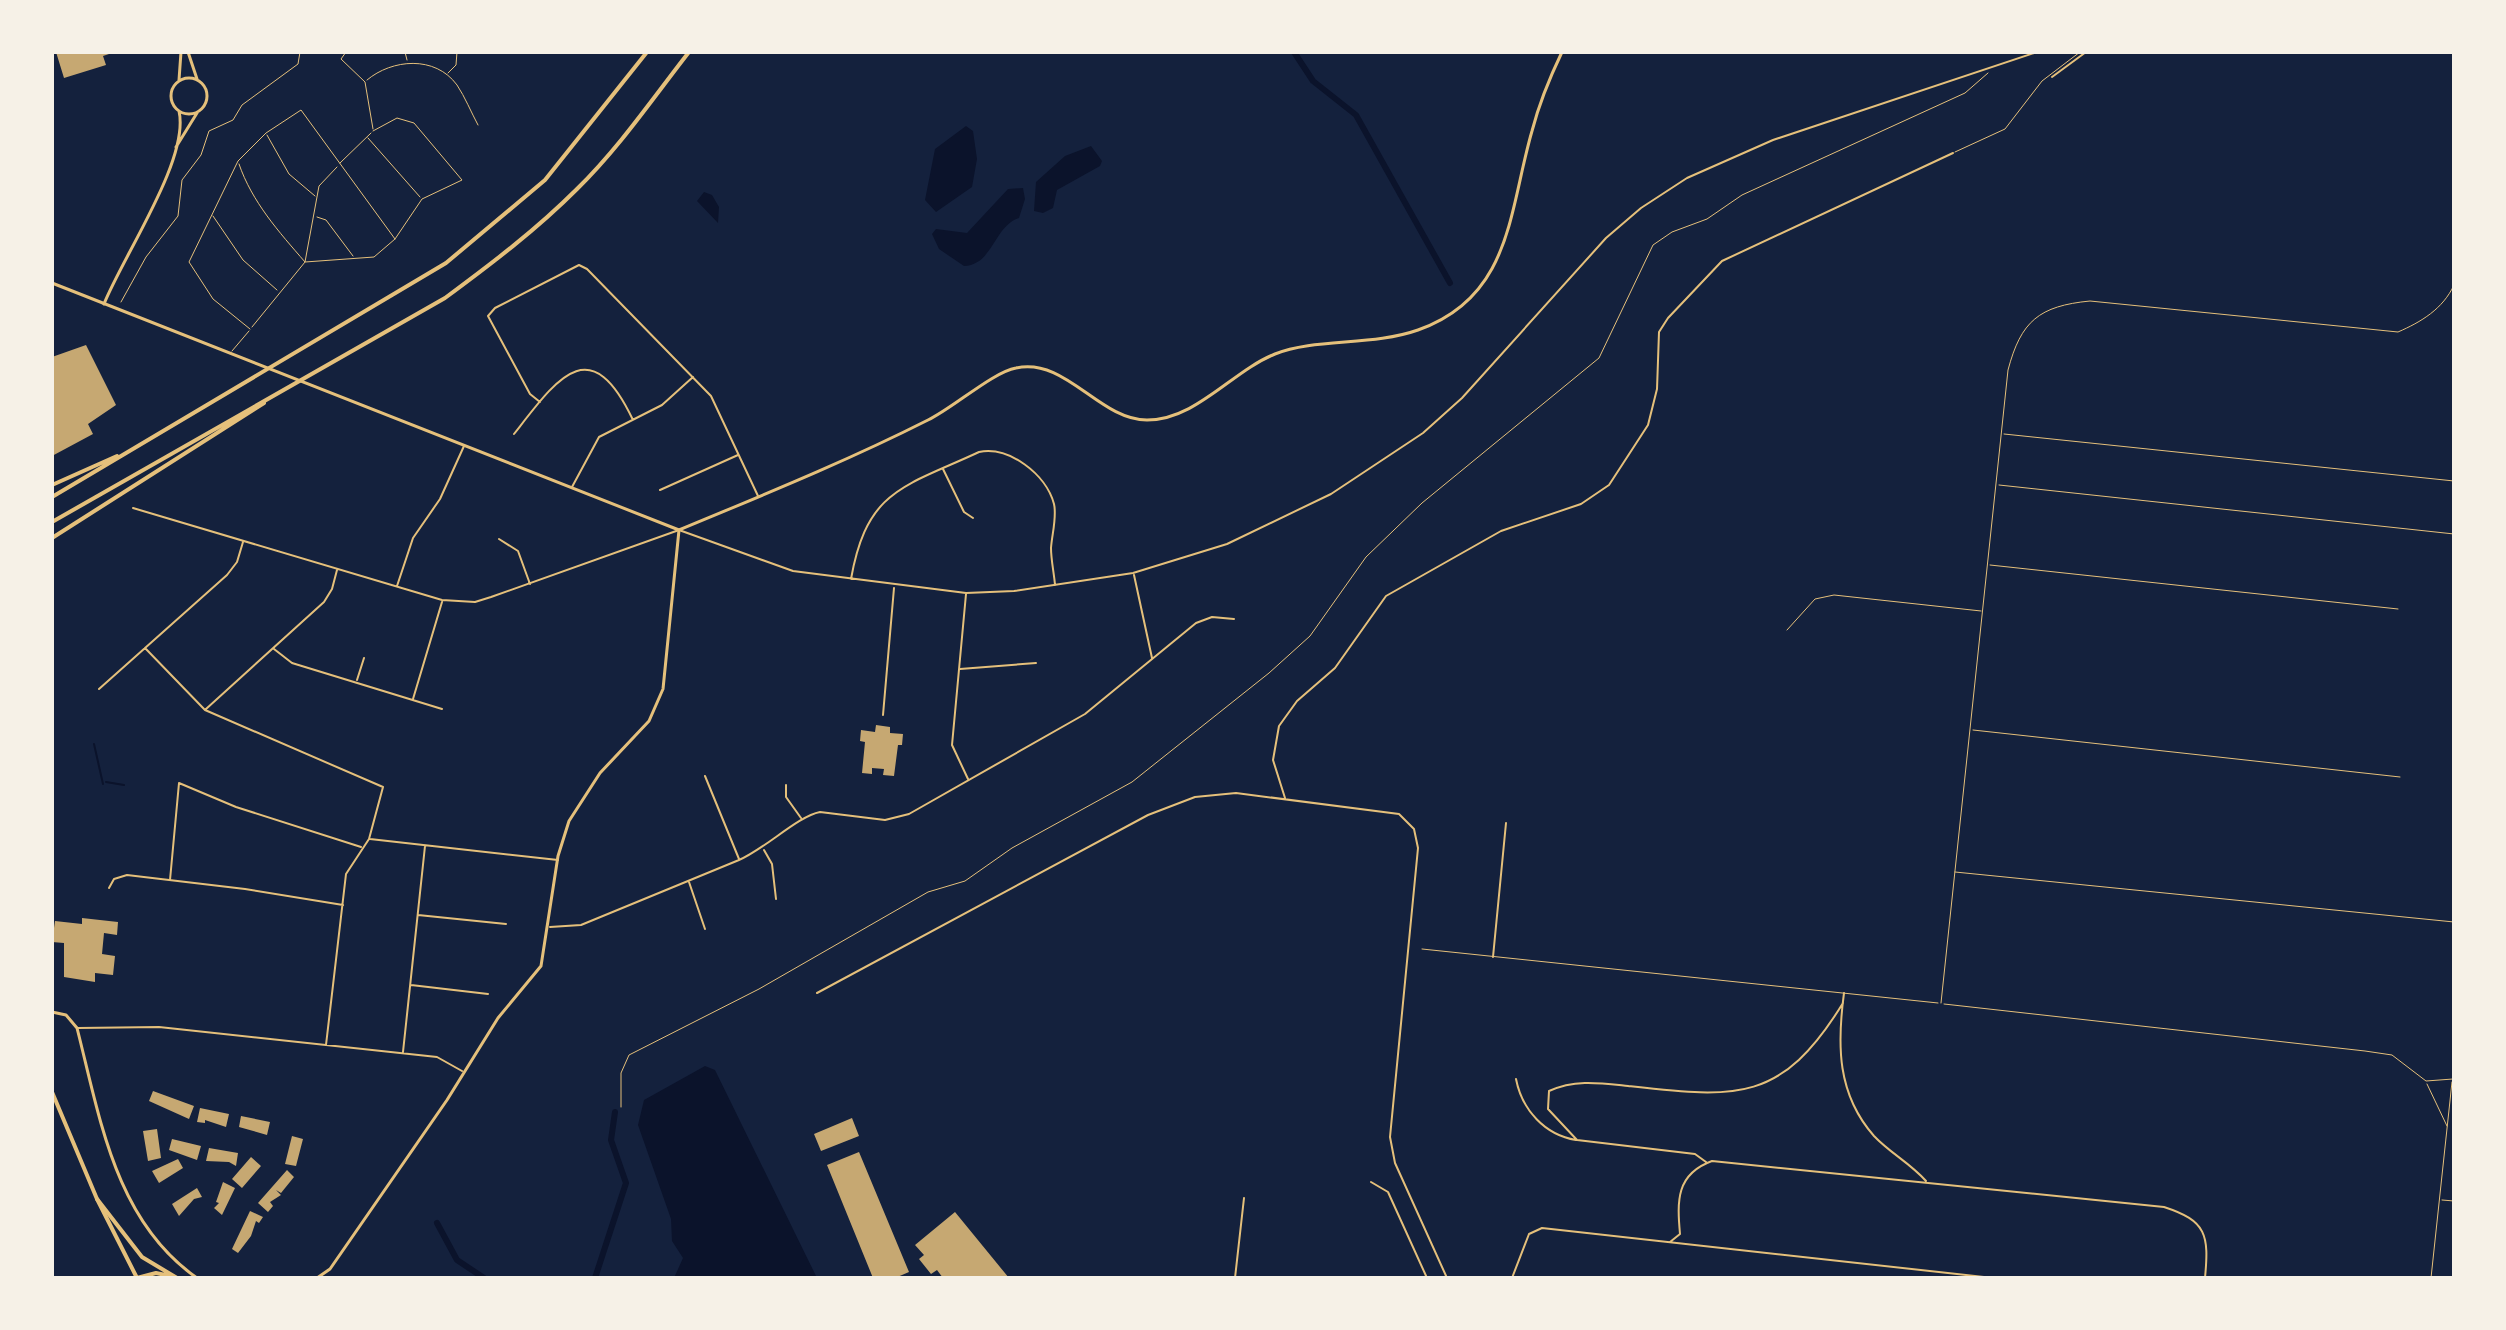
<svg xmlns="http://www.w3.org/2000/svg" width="2506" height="1330" viewBox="0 0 2506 1330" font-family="'IBM Plex Sans',sans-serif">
<rect width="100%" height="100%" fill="#14213d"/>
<!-- water -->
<path fill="#0b132b" d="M966 126 973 131 977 159 972 187 936 212 925 200 935 149Z
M1091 146 1102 161 1100 166 1057 190 1053 208 1043 213 1034 211 1036 182 1065 156Z
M1023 188 1025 199 1019 218C994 226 993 265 964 266L939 249 932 234 936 229 967 233 1008 189Z
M704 192 712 195 719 207 718 223 697 201Z
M705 1066 715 1070 817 1278H674L683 1258 672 1241 671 1219 638 1125 644 1100Z"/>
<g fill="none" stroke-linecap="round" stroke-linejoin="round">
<!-- stream -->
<path stroke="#0b132b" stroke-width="2" d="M94 744 103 784
M106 782 124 785"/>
<!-- canal -->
<path stroke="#0b132b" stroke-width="6" d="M1294 52 1313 81 1356 115 1450 283
M437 1223 457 1260 484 1278
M595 1278 626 1183 611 1140 615 1112"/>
</g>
<!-- building -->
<path fill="#c6a872" d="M56 52H112V53L103 56 106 65 64 78Z
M86 345 116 405 88 424 93 434 52 456V357Z
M876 725 890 727V733L903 734 902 745H898L894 776 883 775 884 769 872 768V774L862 773 865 742 860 741 861 730 875 732Z
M82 918 118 922 117 935 104 933 102 954 115 956 113 975 95 973V982L64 977V943L52 942 55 921 82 924Z
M153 1091 194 1106 189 1119 149 1101Z
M200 1108 229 1114 226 1127 205 1120V1123L197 1122Z
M241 1116 270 1122 267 1135 239 1127Z
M852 1118 859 1136 821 1151 814 1134Z
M157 1129 161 1158 148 1161 143 1131Z
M292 1136 303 1139 296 1166 285 1164Z
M172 1139 201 1146 197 1160 169 1150Z
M209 1148 238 1153 236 1166 229 1162 206 1161Z
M859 1152 909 1272 895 1278H873L827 1165Z
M251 1157 261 1166 242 1188 232 1179Z
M178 1159 183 1168 159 1183 152 1171Z
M287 1170 294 1177 281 1193 276 1190 281 1195 270 1202 273 1206 268 1212 258 1203Z
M223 1182 235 1188 222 1215 214 1208 219 1203 216 1202Z
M197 1188 202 1197 194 1199 179 1216 172 1204Z
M250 1211 263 1217 259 1223 256 1221 251 1236 238 1253 232 1249Z
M955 1212 1009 1278H943L937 1270 931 1274 919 1259 924 1255 915 1245Z"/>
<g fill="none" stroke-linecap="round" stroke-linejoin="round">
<!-- path -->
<path stroke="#e5c07b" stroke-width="1" d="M121 302 146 257 178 216 182 180 201 155 209 131 233 120 242 105 298 64 300 52
M621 1107V1073L629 1055 759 989 928 892 965 881 1012 848 1132 782 1269 673 1310 636 1366 557 1422 503 1599 358 1653 245 1672 232 1707 219 1742 195 1965 93 1988 73"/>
<!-- service -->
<path stroke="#e5c07b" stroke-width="1" d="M346 52 341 59 365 82 373 129
M405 52 407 60
M448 73 456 65 457 52
M367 80C392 59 435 55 457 85 465 97 471 112 478 125
M267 135 289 174 315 196
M368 138 420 197
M1955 152 2005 129 2042 81 2080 52
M340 163 371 133
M239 164C252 202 279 232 305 262L374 257 395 239 422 199 462 180 414 123 397 118 373 131
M213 216 243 260 277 290
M317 217 326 220 353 256
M252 327 305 262 319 186 337 167
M250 329 213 299 189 262 238 161 266 133 301 110 395 239
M232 351 249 331
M2004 434 2454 481
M1999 485 2454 534
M1990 565 2398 609
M1787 630 1815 599 1834 595 1981 611
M1973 730 2400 777
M1955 872 2454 922
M1422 949 1938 1003
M1941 1003 2008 370C2021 321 2039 306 2090 301L2398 332C2421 322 2443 309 2454 285
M1944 1004 2365 1051 2392 1055 2426 1081 2453 1079
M2427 1084 2447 1126
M2442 1200 2454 1201
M2431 1278 2452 1082"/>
<!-- minor -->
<path stroke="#e5c07b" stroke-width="2" d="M2052 77 2086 52
M540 402 530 394 488 316 495 308 579 265 587 269 711 396 758 496
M514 434C557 379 590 329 633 420
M943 469 964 512 973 518
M572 487 599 437 662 405 693 377
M660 490 738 455
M133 508 442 600 475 602 491 597 679 530 793 571 966 593 1014 591 1133 573 1227 544 1331 494 1423 433 1462 398 1606 238 1641 208 1687 178 1773 140 2037 52
M499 539 518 551 530 584
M1134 575 1152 658
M851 579C867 489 904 487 979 452 1009 446 1046 474 1054 504 1057 517 1052 534 1051 548 1051 560 1054 573 1055 585
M397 586 413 538 440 499 464 446
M966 594 952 745 968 779
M145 648 205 710 383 787 369 839 346 874 326 1045
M274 649 292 663 442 709
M960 669 1036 663
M357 680 364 658
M99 689 227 575 237 562 243 542
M413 699 442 602
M206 709 324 602 332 589 337 570
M883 715 894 588
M705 776 739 859
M786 785V797L801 818
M1285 798 1273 760 1279 726 1297 701 1335 668 1386 596 1501 531 1581 504 1609 485 1648 425 1657 389 1659 332 1668 318 1722 261 1953 153
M370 839 558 860
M764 850 772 864 776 899
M170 880 179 783 236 807 361 847
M689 882 705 929
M109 888 114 879 127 875 245 889 343 905
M418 915 506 924
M550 927 581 925 739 860C765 849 798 816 820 812L885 820 909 814 1085 714 1196 623 1212 617 1234 619
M1493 957 1506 823
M411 985 488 994
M817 993 1148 815 1195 797 1236 793 1399 814 1414 829 1418 848 1390 1137 1395 1163 1447 1278
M1844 993C1837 1045 1837 1094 1874 1136 1890 1153 1910 1163 1926 1181
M78 1028 159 1027 437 1057 462 1071
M403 1052 425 846
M1516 1079C1522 1110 1545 1135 1576 1140
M1706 1162 1695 1154 1577 1140 1548 1109 1549 1091C1575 1079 1600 1083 1628 1086 1736 1098 1781 1104 1843 1003
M1371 1182 1388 1192 1427 1278
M1670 1242 1680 1234C1677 1201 1676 1174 1712 1161L2164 1207C2207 1221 2209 1235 2205 1278
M1235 1278 1244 1198
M1512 1278 1529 1234 1542 1228 1993 1278"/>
<!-- tertiary -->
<path stroke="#e5c07b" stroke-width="3" d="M188 52 197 79
M171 96a18 18 0 1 1 36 0a18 18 0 1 1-36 0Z
M179 80 181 52
M176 147 197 113
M104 304C123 256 190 159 179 111
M52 1012 66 1015 77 1028C100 1118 115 1221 197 1278
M317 1278 330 1269 447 1100 498 1018 541 966 558 856 569 821 600 773 649 721 663 689 679 530C763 495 847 461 928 420 953 408 993 372 1016 368 1066 357 1099 420 1147 420 1196 420 1232 371 1275 354 1314 338 1373 346 1418 330 1512 297 1509 210 1532 131 1539 104 1550 77 1562 52"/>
<!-- secondary -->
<path stroke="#e5c07b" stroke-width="3" d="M52 283 679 530"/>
<!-- primary -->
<path stroke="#e5c07b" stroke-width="4" d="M52 1092 97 1199 137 1278"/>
<!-- motorway -->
<path stroke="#e5c07b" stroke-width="4" d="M52 485 117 456
M52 497 446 263 545 180 647 52
M52 522 445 298C491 264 536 230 577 189 619 148 653 98 689 52
M52 538 264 403
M97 1199 142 1257 177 1278
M137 1278 156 1273 170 1276"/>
</g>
<!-- border -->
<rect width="2506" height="1330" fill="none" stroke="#f6f1e7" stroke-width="108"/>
</svg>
